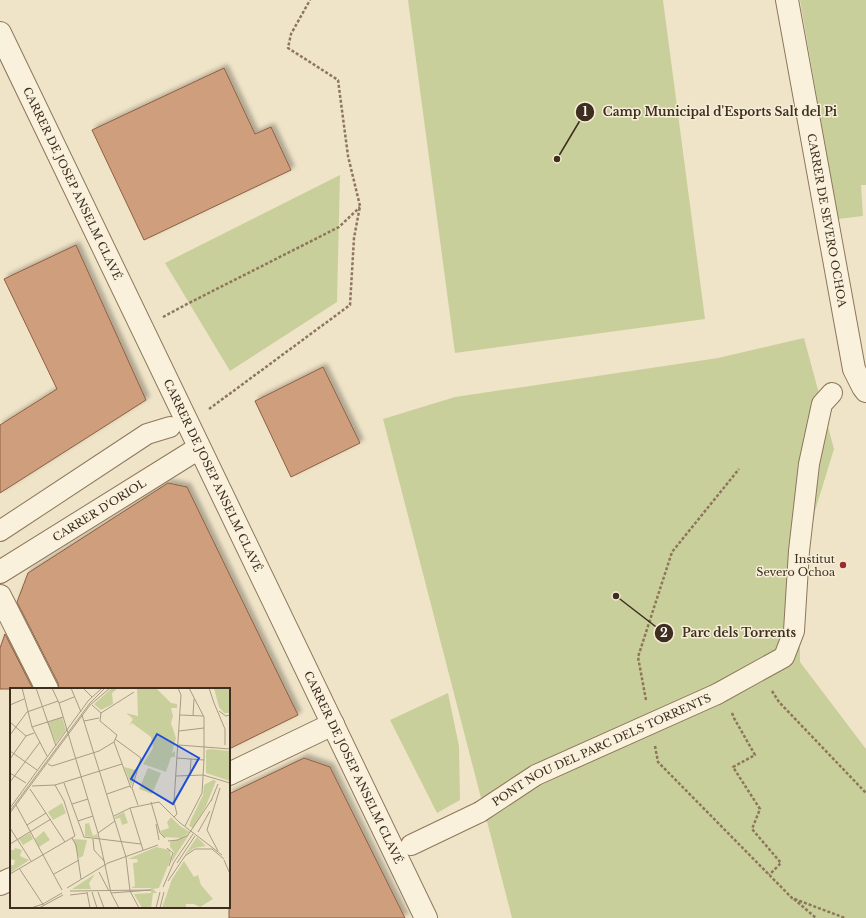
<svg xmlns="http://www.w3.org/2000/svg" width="866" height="918" viewBox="0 0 866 918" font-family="'Libre Baskerville',serif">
<defs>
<filter id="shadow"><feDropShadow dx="3.5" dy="-3.5" stdDeviation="2" flood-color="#0004"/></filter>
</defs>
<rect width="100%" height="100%" fill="#f0e4c8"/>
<!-- green -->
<path fill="#c9cf9b" d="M408 0H663L705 319 455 353Z
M800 0H866V185H861L863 216 838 219Z
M340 175 337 302 230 371 165 263Z
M804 338 834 449 815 511 806 560 800 633V662L866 749V918H512L383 419 455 397 718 358Z
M448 693 459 746 460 800 437 813 390 720Z"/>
<!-- building -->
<path fill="#cf9f7d" stroke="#8d5f41" filter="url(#shadow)" d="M224 68 255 134 271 127 291 170 144 240 92 130Z
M76 245 146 400 0 493V425L57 389 4 279Z
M323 367 360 443 291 477 255 401Z
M168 483 187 487 298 715 229 749V689H59L58 683 17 602 28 573Z
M5 634 33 689H0V648Z
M304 758 330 767 405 918H229V794Z"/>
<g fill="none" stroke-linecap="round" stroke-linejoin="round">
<!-- pedestrian casing -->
<g stroke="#8d765c" stroke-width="22">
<path id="pedestrian" d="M0 531 147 434 170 427
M717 694 784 657 794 631 799 551 809 464 822 404 832 393
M411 845 480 812"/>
</g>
<!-- minor casing -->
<g stroke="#8d765c" stroke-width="24">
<g id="minor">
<path id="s1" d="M787 0 854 369 863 387 866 391"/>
<path id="s2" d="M0 33 426 918"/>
<path id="s3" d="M0 572 199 448"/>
<path d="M0 596 47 689"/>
<path d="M229 774 333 724"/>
<path d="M0 884 11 879"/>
</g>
</g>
<!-- path -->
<path stroke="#8d765c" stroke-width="2.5" stroke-dasharray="3 2" stroke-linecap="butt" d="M163 317 189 303 339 227 360 207
M209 409 350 305 354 238 360 206 348 156 338 80 288 48 291 34 310 0
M772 691 779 702 866 793
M646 700 638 657 672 552 739 469
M732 713 734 718 755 755 733 767 760 809 752 829 781 863 769 875
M655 746 658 762 792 898 845 918
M794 899 816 918"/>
<!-- pedestrian -->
<use href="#pedestrian" stroke="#faf1dc" stroke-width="20"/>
<!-- minor -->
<use href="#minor" stroke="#faf1dc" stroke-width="22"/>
<!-- pedestrian-bridge casing -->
<g stroke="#8d765c" stroke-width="22" stroke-linecap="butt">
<g id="pedestrian-bridge">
<path id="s4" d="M480 812 536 775 717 694"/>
</g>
</g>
<!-- pedestrian-bridge -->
<use href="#pedestrian-bridge" stroke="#faf1dc" stroke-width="20"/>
</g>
<!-- markers -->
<circle fill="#9e2a2b" stroke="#f7eed8" stroke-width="1.5" cx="843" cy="565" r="4"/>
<g text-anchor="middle" stroke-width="3" stroke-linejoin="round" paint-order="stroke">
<!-- street labels -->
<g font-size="11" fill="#3d2e20" stroke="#f7eed8">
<text dy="4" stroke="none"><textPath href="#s2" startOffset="167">CARRER DE JOSEP ANSELM CLAVÉ</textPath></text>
<text dy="4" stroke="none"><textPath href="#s1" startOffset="224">CARRER DE SEVERO OCHOA</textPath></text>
<text dy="4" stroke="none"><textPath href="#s2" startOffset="491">CARRER DE JOSEP ANSELM CLAVÉ</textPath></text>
<text dy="4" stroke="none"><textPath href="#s3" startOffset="117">CARRER D'ORIOL</textPath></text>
<text dy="4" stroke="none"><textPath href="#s4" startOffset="137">PONT NOU DEL PARC DELS TORRENTS</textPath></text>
<text dy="4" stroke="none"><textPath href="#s2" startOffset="815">CARRER DE JOSEP ANSELM CLAVÉ</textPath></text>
</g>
<!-- poi labels -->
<g font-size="11" fill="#3d2e20" stroke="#f7eed8" text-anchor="end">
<text x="835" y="563">Institut<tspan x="835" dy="13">Severo Ochoa</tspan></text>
</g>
</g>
<!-- overview -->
<g transform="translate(10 688)">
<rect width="220" height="220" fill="#f0e4c8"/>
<path d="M102 0H108L102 5 103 16 91 22 84 16ZM127 0 147 1 161 15 167 16V20H161L163 28 161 35 166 50 162 65 165 63V69H161L156 84 133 76 143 60 141 49 122 35 119 38 123 31 116 25 128 28ZM204 0H220L219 25H214L209 19ZM52 29 56 42 46 55 38 34ZM200 61 220 63V93L196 85V62ZM114 79 126 82 122 97H121ZM138 80 151 85 142 106 129 101ZM203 92 206 93 196 118 183 140 179 138 181 132 193 107 194 97ZM52 115 56 125 43 132 38 124ZM114 124 118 135 112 137 110 130 105 131V129ZM161 129 170 138 180 144 171 150 154 149 150 143 159 140 157 134ZM79 135 83 148 87 146 88 150 75 148V136ZM34 143 40 152 29 159 25 151ZM20 145 23 151 13 157 9 151ZM179 147 169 162 161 175 164 164 160 159V154ZM187 149 196 158 184 160 174 168ZM63 151 77 152 73 168 69 170ZM146 159 160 162 161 170 149 200 143 201 147 205H143L141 220H132L124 206 141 205V200H121L125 198 123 175 128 174 127 171H118ZM5 160 12 162 10 168 19 172 0 185V177H4L5 172 0 171V162H4ZM174 173 184 189 188 187 191 197 203 211 190 219 184 216H176V220H152L162 191ZM85 186 79 195 81 201H62Z" fill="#c9cf9b"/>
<path fill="none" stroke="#a89b85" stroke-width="1" d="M12 0 22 39 37 68M26 0 46 58M42 0 49 15 88 145 101 205 109 220M61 0 71 24M73 0 82 9M199 0 204 15M49 15 64 9M204 15 215 41V57M0 17 14 11M82 17 91 25M209 23 216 28 220 27M91 25 124 4M72 27 116 169 120 203 129 220M170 27 193 28M183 27 184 11M74 33 89 30M0 34 16 48M22 39 53 29M169 43 194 40M0 47 17 24 48 13M105 51 131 70 122 100M104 54 121 100M169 57 220 61M0 63 27 82M167 70 194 72M0 71 16 48 24 45M38 76 42 78 89 63 104 54 107 47 90 33 91 25M0 85 16 95M180 87 181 71M166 88 193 87 220 95M0 94 30 54M54 95 74 149 131 156M22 98 45 97 112 76M122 100 128 117M20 101 55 154M97 106 120 98M201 113 208 96M141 114 150 145 155 150M62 116 78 111M6 117 52 202M0 120 78 13 92 0M120 120 133 162M0 123 80 15 95 0M0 125 80 17 100 0M104 128 120 120 149 114 169 134 212 167M164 129 167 126 164 114 171 7 168 0M68 133 83 128M146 136 149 152M17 137 36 125M175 138 192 105 194 72V29L179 0M0 140 21 173M188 144 200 123M88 145 105 133M62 150 66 157 71 191M83 151 84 162 95 174M158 153 168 152 178 147 202 111M0 156 41 131M157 160 163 165 159 178M208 163 197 142 210 100M214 172 220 186M167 175 185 148M9 180 34 218M89 184 99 203M0 186 65 148 54 113 45 97M44 186 69 172M158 193 175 168 185 161H202L214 171M153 199 164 174 183 146M57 200 98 175 148 157M60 203 141 202 101 205M77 204 80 220M82 204 87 220M88 204 94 220M60 207 77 205M21 220 33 216 52 205M29 220 53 207M146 220 150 204M150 220 154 204"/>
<path fill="#1d4ed8" fill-opacity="0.15" stroke="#1d4ed8" stroke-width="2" d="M147 46 189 70 163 116 121 91Z"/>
<rect width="220" height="220" fill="none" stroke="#3d2e20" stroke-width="2"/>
</g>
<!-- callouts -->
<path fill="none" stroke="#3d2e20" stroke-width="1.5" d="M557 159L585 112M616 596L664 633"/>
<g fill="#3d2e20" stroke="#f7eed8" stroke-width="1.5">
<circle cx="557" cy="159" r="4"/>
<circle cx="616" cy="596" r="4"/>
<circle cx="585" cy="112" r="10"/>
<circle cx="664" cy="633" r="10"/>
</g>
<g font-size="12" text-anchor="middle" font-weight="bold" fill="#fff">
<text x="585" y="116">1</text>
<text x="664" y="637">2</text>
</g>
<g font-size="12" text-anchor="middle" font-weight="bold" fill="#3d2e20" stroke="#f7eed8" stroke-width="3" stroke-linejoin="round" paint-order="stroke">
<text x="720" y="116">Camp Municipal d'Esports Salt del Pi</text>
<text x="739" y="637">Parc dels Torrents</text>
</g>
</svg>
